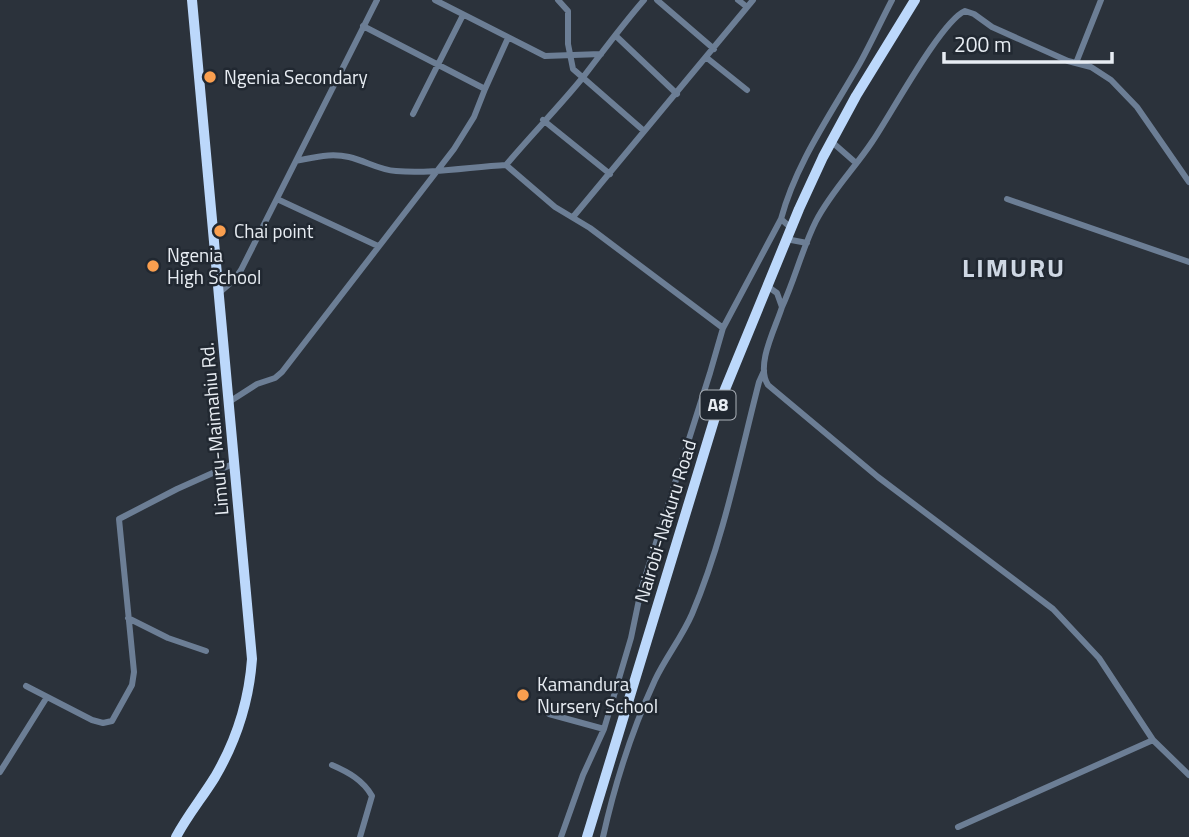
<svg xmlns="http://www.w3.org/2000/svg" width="1189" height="837" viewBox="0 0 1189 837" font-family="'Titillium Web',sans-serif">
<rect width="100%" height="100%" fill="#2b323b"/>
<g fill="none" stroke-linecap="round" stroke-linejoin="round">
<!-- minor -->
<path stroke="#6c7e95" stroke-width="6" d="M435 0 545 56 601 54
M558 0 568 11V44L573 69 644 131
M657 0 714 49
M738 0 747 7
M616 36 677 94
M707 58 747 90
M1076 63 1101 0
M485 89 508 38
M413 114 463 15
M543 120 610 174
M832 142 856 163
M296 161C314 157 331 153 349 157 366 161 379 170 396 171 432 174 470 167 506 165L555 207 590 228 723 328
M506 165C531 135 559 107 584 76 604 50 623 24 644 0
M277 199 378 246
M1007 199 1189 262
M573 217 753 0
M791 228 781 219C796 163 831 114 860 63 871 43 881 21 892 0
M786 239 807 243
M767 286 777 293 782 307C776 327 755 365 768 385L878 477 1053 609 1099 658 1153 740 1189 775
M219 293 234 280 241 270 377 0
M782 307C795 279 802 249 816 221 831 192 854 169 872 142 890 116 941 21 965 11L974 14 992 27 1068 61 1091 67 1111 80 1137 107 1189 182
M229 402 257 384 275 378 282 372 454 149 474 117 485 89 363 26
M128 618 168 638 206 651
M26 686 92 720 103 723 112 721 132 685 134 672 119 519 177 489 235 463
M549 714 604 729
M332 765C348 772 363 780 372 796L360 837
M0 772 47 697
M958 827 1153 740
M561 837 583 775 604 729 631 638 641 590 710 373 723 328 781 219
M603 837C615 783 632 730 655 680 666 657 682 637 692 614 723 541 739 460 759 382L764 371"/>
<!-- trunk -->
<path stroke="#bcd8fb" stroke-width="10" d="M176 837C187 816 202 798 215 777 236 741 249 701 252 659L192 0
M587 837 719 404 799 209 823 157 856 96 915 0"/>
</g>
<!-- markers -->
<g fill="#fa9f4f" stroke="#212831" stroke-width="2.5">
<circle cx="210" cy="77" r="7"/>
<circle cx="220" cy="231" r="7"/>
<circle cx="153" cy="266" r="7"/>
<circle cx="523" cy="695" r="7"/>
</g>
<g text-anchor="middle" stroke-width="5" stroke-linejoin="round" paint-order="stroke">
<!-- shield labels -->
<rect fill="#212831" stroke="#acb2b9" stroke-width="2" x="700.5" y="390.5" width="35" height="29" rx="5"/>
<g font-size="18" font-weight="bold" fill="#e8edf3">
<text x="718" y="411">A8</text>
</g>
<!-- poi labels -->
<g font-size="19" fill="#e8edf3" stroke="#212831" text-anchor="start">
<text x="224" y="84">Ngenia Secondary</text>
<text x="234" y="238">Chai point</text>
<text x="167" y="262">Ngenia<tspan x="167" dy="22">High School</tspan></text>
<text x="537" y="691">Kamandura<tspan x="537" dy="22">Nursery School</tspan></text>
</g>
<!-- street labels -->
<g font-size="19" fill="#e8edf3" stroke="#212831">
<text transform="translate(214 429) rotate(-95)" y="7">Limuru-Maimahiu Rd.</text>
<text transform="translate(665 521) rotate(-73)" y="7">Nairobi-Nakuru Road</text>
</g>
<!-- district labels -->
<g font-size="26" font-weight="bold" letter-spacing="2" fill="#ced7e3" stroke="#212831">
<text x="1014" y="277">LIMURU</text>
</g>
</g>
<!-- scale -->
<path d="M944 52v10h168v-10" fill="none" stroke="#e8edf3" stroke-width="3.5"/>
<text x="954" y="52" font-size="21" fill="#e8edf3" stroke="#212831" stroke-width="5" paint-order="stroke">200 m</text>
</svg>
